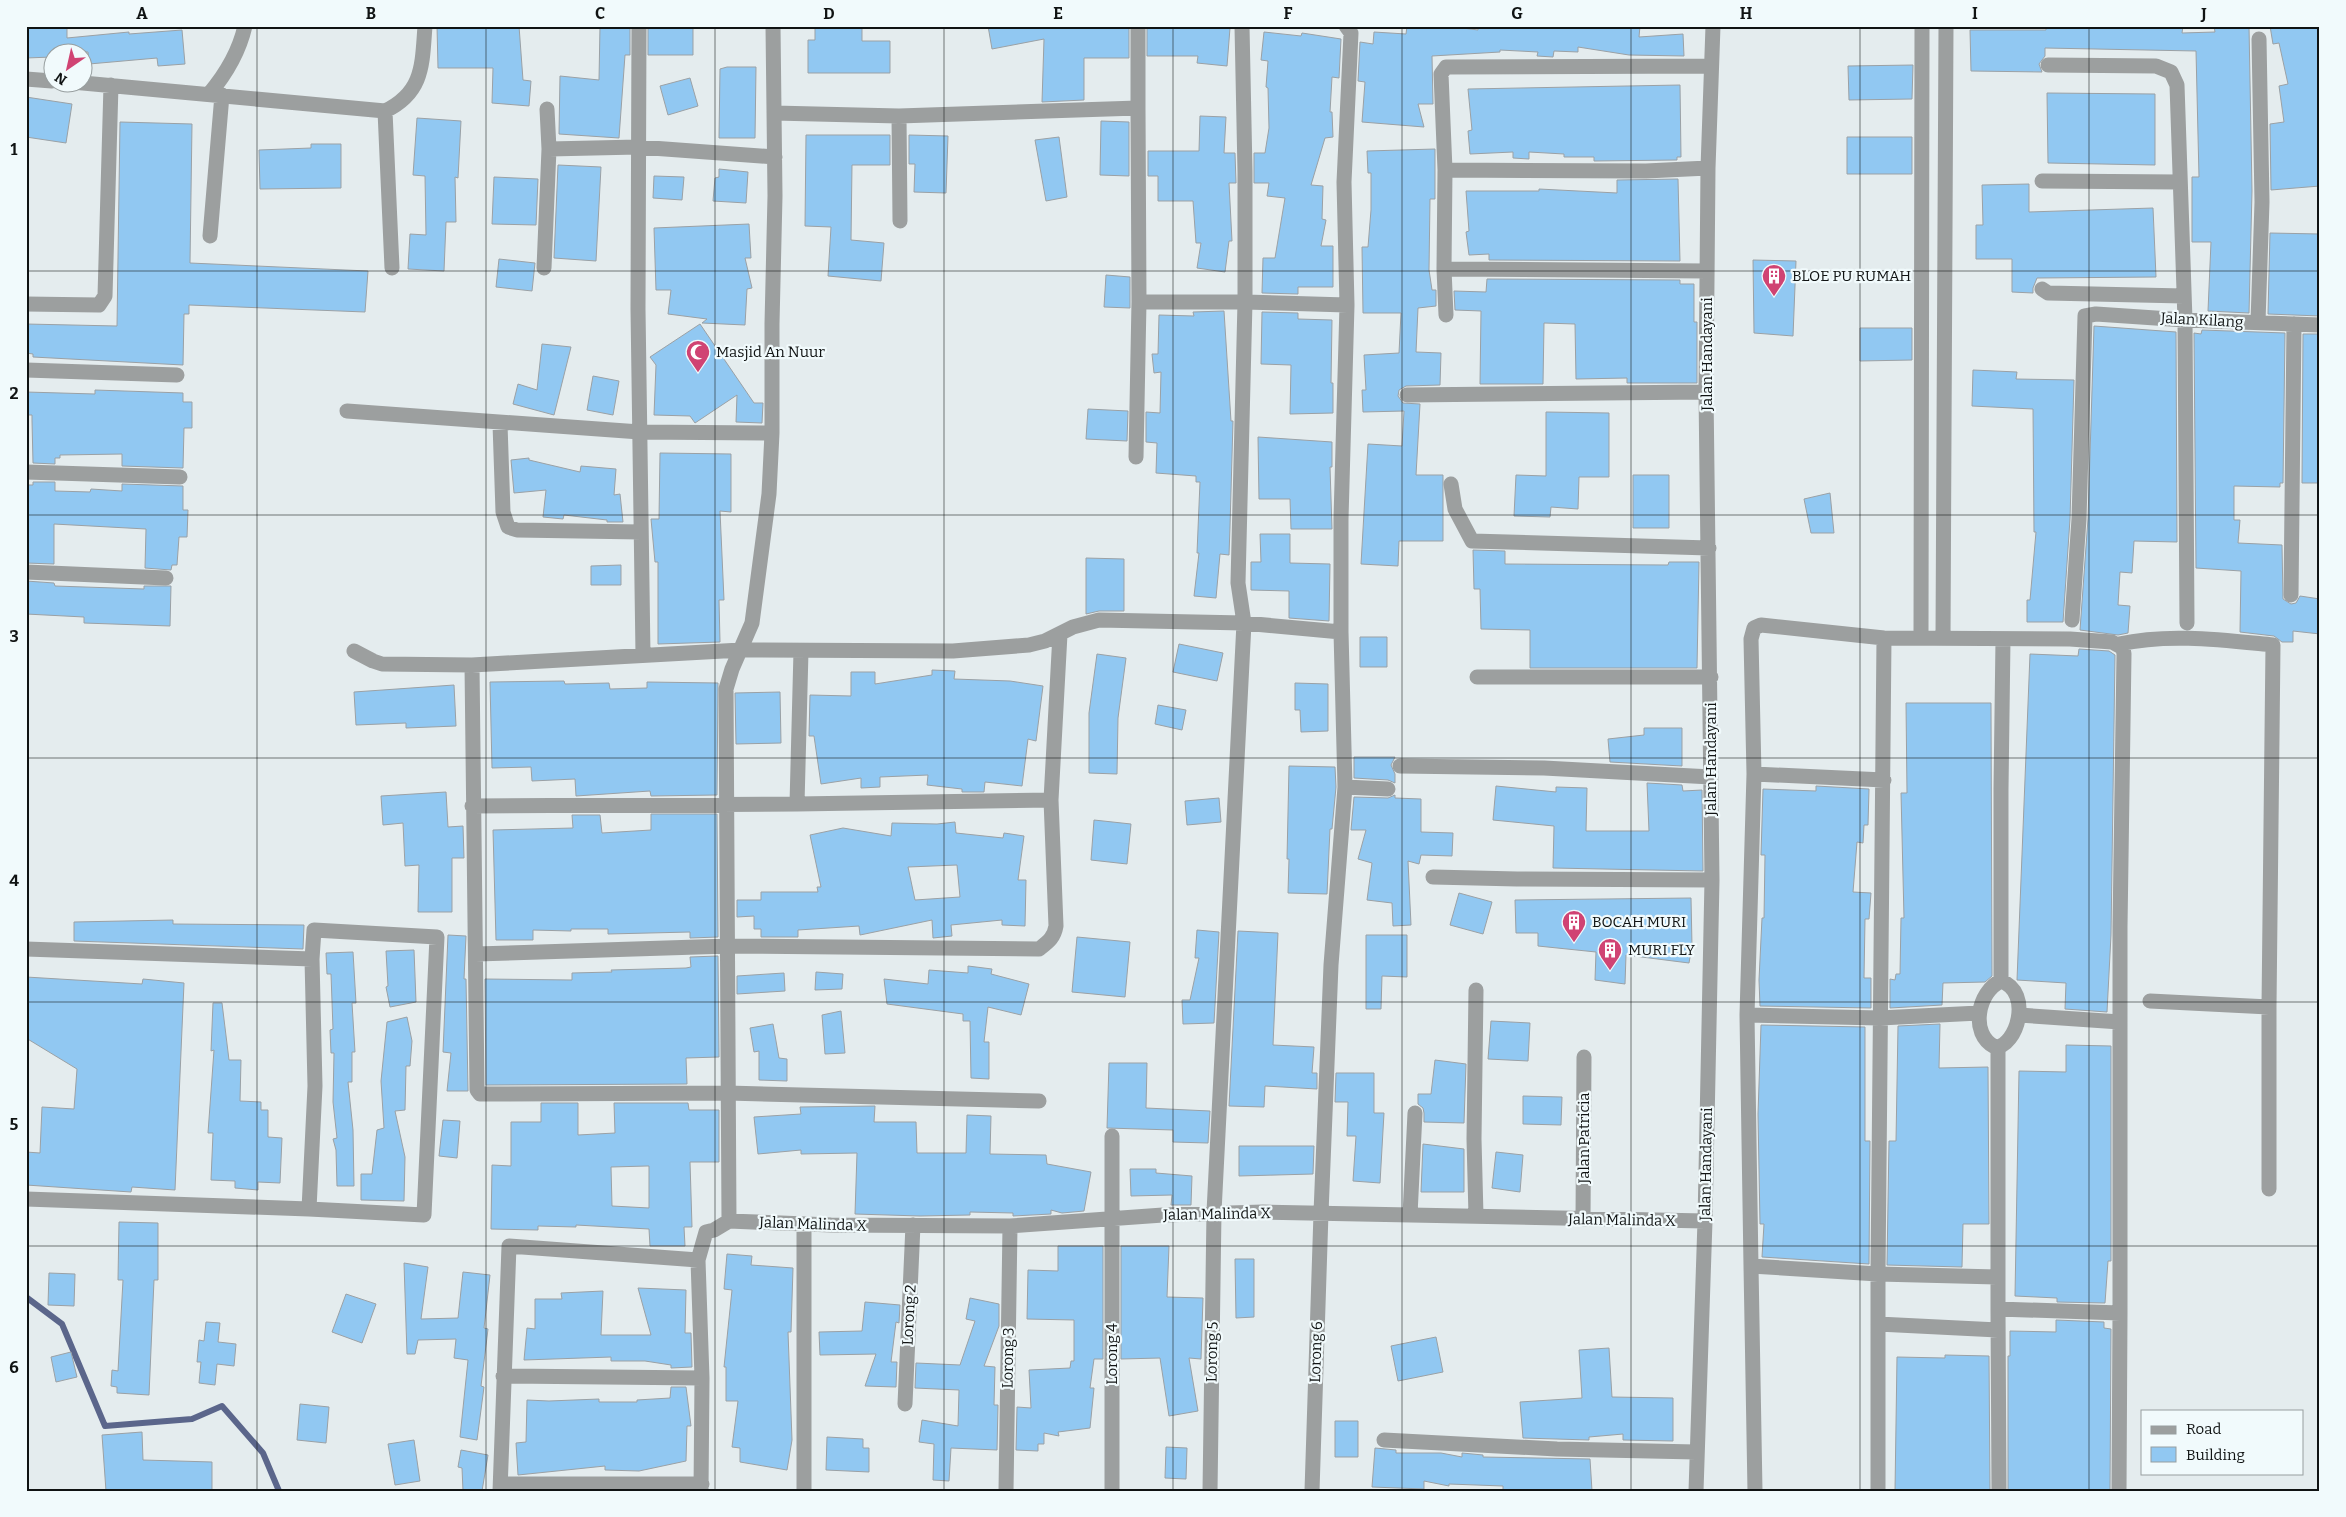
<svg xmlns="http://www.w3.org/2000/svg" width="2346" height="1517" viewBox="0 0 2346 1517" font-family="Bitter,serif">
<rect width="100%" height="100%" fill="#e4ecee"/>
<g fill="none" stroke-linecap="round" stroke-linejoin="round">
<!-- stream -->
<path stroke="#5b668b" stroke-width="6" d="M26 1297 62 1324 105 1426 192 1419 222 1406 263 1453 279 1491"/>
</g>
<!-- building -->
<path fill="#91c8f2" stroke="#9ba1a5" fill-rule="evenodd" d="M26 26H67V38L129 32V34L182 30 185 64 158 66 157 58 89 64 88 52H52V57L26 58Z
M437 26H519L523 80 531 81 529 106 492 103 493 68H438Z
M600 26H630V55H625L619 138 559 134 560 76 599 80Z
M648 26H693V55H648Z
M815 26H862V41H890V73H808V40H815Z
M988 26H1129V58H1084V100L1042 102 1044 39 992 49Z
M1147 26 1230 28 1227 66 1197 63 1198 56H1147Z
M1407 26H1447L1478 30V26H1640L1639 37 1683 34 1684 56 1629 55 1578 47V52L1554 51 1553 57 1537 56 1538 52 1500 50V52L1432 56 1433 104H1418L1424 127 1362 122 1365 82 1358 81 1360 42 1373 44 1374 32 1406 34Z
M2046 26H2183L2182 33 2215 32 2214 26H2249L2252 191 2249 313 2208 311 2211 242H2192V177H2199L2196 51 2045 48V56L2039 64 2042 72 1971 71 1970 30H2046Z
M2270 26H2320V186L2271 190 2270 124 2284 122 2279 86 2288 84 2279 43 2273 44Z
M1264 32 1301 36 1302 33 1341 39 1339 78 1332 77 1330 112H1332L1333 137 1325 138 1311 185 1323 186 1322 219 1326 220 1321 246H1333V287H1298V294L1262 293 1263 258H1275L1285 198 1267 196 1269 183H1254V153H1265L1269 128 1268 88 1266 87 1268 61 1261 60Z
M1913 65 1912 99 1849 100 1848 66Z
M727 67H756L755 138H719L720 69Z
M690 78 698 106 668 115 660 86Z
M1680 85 1681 157H1677V160L1594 161V157H1564V154L1529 152V159L1513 158V152L1470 154 1468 131 1472 130 1468 89Z
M2047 93 2155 94V165L2048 163Z
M26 97 72 104 66 143 26 137Z
M1200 116 1226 117 1224 153H1235L1236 183H1229L1232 241H1229L1225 272 1197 268 1201 243H1196L1193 201H1158V176H1148V151H1199Z
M417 118 461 121 458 178 455 177 456 222H446L444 271 408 269 410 234 426 235 425 176 413 175Z
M1101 121 1129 122V176L1100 175Z
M120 122 192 124 190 263 368 271 365 312 189 305V314H184L183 365 33 357V354L26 353V324L117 326Z
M806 135H890V165H852L851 240 884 243 881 281 828 276 831 227 805 226Z
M909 135 948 136 946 193 914 192 915 164H909Z
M1059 137 1067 197 1046 201 1035 140Z
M1847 137H1912V174H1847Z
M311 144H341V188L260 189 259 150 311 148Z
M1435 149V199H1430L1429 270 1432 290H1436V306L1418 308 1416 352 1441 353 1440 385 1406 386 1399 390 1398 396 1403 403 1420 404 1416 475H1443V541H1399L1398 566 1361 564 1368 444 1402 446 1404 411 1363 412 1362 390H1366L1364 355 1399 353 1401 313H1363L1362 247H1368L1371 210V173H1368L1367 151Z
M558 165 601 167 596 261 554 258Z
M719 169 748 172 746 203 713 201 715 178 719 177Z
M654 176 684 177 682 200 653 198Z
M494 177 538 179 536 225 492 224Z
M1678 179 1680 261 1489 260V254L1469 255 1466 232 1469 231 1466 191H1539V189L1617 193V180Z
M2029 184V212L2153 208 2156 277 2037 278 2033 288V293L2012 292V259H1976V225H1983L1982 185Z
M749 224 751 258H745L752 288 747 289 745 325 702 323 707 319 668 314 671 290H656L654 228Z
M2270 233 2320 234V316L2268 314Z
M499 259 535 263 532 291 496 287Z
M1753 260 1796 261 1793 336 1754 333Z
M1106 275 1130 277V308L1104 307Z
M1487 279 1680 280V284H1694V322H1697V383H1627V378L1576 379 1575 324 1544 323 1543 384H1480L1481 311 1455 310 1454 291 1486 292Z
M1224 311 1231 421H1233L1230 527 1229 555 1220 554 1216 598 1194 596 1199 553H1197L1200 482H1196V476L1156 473 1157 443 1146 442V412L1160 413 1161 372 1154 373 1152 354H1158L1159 315 1194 316 1193 312Z
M1262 312 1298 313V319L1332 320 1331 383H1333V413L1290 414 1291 365 1261 364Z
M700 324 754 403H763L762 423 736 422 737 395 695 423 690 416 654 415 656 365 650 357Z
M2094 326 2176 332 2177 542 2134 541 2132 573 2120 572 2118 605 2130 606 2128 633 2118 635 2080 630 2088 519Z
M1860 328H1912V360L1860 361Z
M2202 330 2285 333 2283 483H2280V487L2234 486V520H2240L2238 543 2282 545 2283 599 2291 604 2296 603 2300 596 2320 599V634L2293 631V642H2282L2274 636 2240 632 2241 571 2196 568 2194 333 2201 334Z
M2303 334H2320V483H2302Z
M542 344 571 347 554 415 513 404 518 384 537 390Z
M1973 370 2017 372 2016 379 2074 380 2070 519 2063 622H2027V600H2030L2036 532H2034L2033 409 1972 406Z
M593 376 619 381 613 415 587 410Z
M95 390 183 393V402H192V428H184L183 468 122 466V454L60 455V458H55V464L33 463 32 421V415H26V392L95 394Z
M1088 409 1128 411 1127 441 1086 439Z
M1546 412 1609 413V477H1579L1578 509 1551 507 1550 517 1514 516 1516 475 1546 476Z
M1258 437 1332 442V467H1330L1332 529H1291L1290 499H1259Z
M660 453 731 454V512L720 511 724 600H719L720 642 658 644V562H655L651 519H659Z
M529 458V460L580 472 581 466 616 469 614 495 620 494 623 522H607V520L564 515 563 519 543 517 546 490 514 493 511 460Z
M1633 475H1669V528H1633Z
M33 482H55V491L90 492 91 489 122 491V484L183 486V510H188L187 537H179L177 565H172L171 570 145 568 146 529 54 524V564L26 563 28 485H33Z
M1830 493 1834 533H1811L1804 499Z
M1260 534H1290V563L1330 564 1329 621 1289 618V591L1251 590V562H1261Z
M1473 550 1505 551V564L1668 565 1669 562H1699L1697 668H1530V630L1481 629 1480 589H1474Z
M1086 558 1124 559V611H1099L1086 614Z
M621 565V585H591V566Z
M26 581 54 583 55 586 144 589V586H171L170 626 84 623V617L26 614Z
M1360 637H1387V667H1360Z
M1179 644 1223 653 1217 681 1173 672Z
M2079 649 2109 651 2115 655 2111 935 2107 1012 2065 1009 2066 983 2017 980 2030 654 2078 656Z
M1097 654 1126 658 1118 718 1117 774 1089 773V713Z
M932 670 955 671 954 679 1010 681 1043 686 1036 741 1028 739 1022 786 985 782 984 792H962V789L927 785 928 775 880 777V787L861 788V778L821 784 814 736H809L810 695 851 696V672H875V684L932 675Z
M564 681 565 684 609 683 610 689 647 688V682L718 683 717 795 651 796 650 791 576 796 575 779 532 781 531 767 492 768 490 682Z
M1295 683 1328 684V731L1301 732 1300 710H1295Z
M454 685 456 726 406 728V723L356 725 354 692Z
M780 692 781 743 736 744 735 693Z
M1906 703H1991L1992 976 1985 982 1943 983 1942 1005 1890 1008V979L1895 980 1896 974H1900L1901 918H1904L1901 793H1907Z
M1158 705 1186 710 1182 730 1155 724Z
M1644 728H1682V766L1610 762 1608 739 1644 735Z
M1354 757H1395L1391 765 1395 774V783L1388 780 1354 778Z
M1289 766 1335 767 1336 787 1332 829H1330L1327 894 1288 893 1289 859H1287Z
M1647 783 1682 785 1683 791 1702 790 1703 871 1553 868 1554 826 1493 820 1496 786 1556 792V787L1587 788 1586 831H1649Z
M1816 786 1869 789 1868 825H1864L1863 843 1857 842 1853 892 1871 893 1869 919H1865L1864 978H1871V1008L1760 1006 1759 980 1762 918H1764L1765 855H1761L1763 789 1816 791Z
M446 792 448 827 463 826 464 858H452V912H418L419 865 405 866 403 823 383 825 381 796Z
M1395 795V798L1421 799V832L1453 833 1452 856 1421 855 1419 864 1408 861 1411 925 1393 926 1392 903 1367 900 1372 863 1358 859 1366 830H1351L1354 797 1388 798Z
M1219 798 1221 822 1187 825 1185 801Z
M651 814H717L718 937 690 938V932L608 934V929H571V931L533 930V940H496L493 830 573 828 572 815H600L602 833 651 830Z
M1094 820 1131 824 1127 864 1091 860Z
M955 822 956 833 1003 838 1004 833 1024 836 1018 880H1026L1025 926 1002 925V920L951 925 952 936 933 938 932 920 860 935 859 926 798 930V937H761V929H754V916L737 917V900H761V892H818L817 887H821L810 835 843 828 891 836 892 823 937 824ZM957 865 960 897 915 900 908 867Z
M1459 893 1492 902 1483 934 1450 925Z
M1691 898 1692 946 1689 963 1626 955 1625 984 1595 980 1596 952 1538 946V933H1516L1515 900Z
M173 920V924L304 925 303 949 74 941V922Z
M1197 930 1219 932 1214 1023 1183 1024 1182 1000H1190L1199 958H1195Z
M1238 931 1278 933 1273 1045 1314 1047 1312 1073H1317V1089L1265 1086 1264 1107 1229 1106Z
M448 935 466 936 464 979H466L468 1091H447L451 1053 443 1052Z
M1366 935H1407V977L1382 976 1381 1009H1366Z
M1077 937 1130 942 1125 997 1072 992Z
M414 950 416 1002 390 1007 386 987 388 986 386 951Z
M353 952 356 1003H352L355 1052H352V1082H348L353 1130 354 1186H337L336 1150 333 1139 337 1138 333 1102 334 1053H331L330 1030 333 1029 331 974H327L326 953Z
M718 956 719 1057 686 1058 687 1084 486 1085 485 979 572 980V973L612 972 611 970 686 968 691 967 690 957Z
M968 966 992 969 991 974 1029 984 1021 1015 988 1007 984 1042H989V1079L971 1078 970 1021H963V1014L887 1004 884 979 928 984 929 970 968 973Z
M816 972 843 974 842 989 815 990Z
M784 973 785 991 737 994V976Z
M26 977 142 984 143 979 184 983 175 1190 132 1187 131 1192 26 1185V1152L40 1153 42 1107 74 1109 77 1069 26 1038Z
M213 1003H222L229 1060H241L240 1101 261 1102V1110H268V1137L282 1138 280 1183 258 1182V1190L235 1188V1181L211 1180 213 1133H208L214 1050 211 1051Z
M841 1011 845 1053 825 1054 822 1015Z
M407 1017 412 1041 410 1066H406L405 1110 395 1111 405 1157 404 1201 361 1200V1174H372L377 1130 384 1128 381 1081 387 1022Z
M1491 1021 1530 1023 1528 1061 1488 1059Z
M773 1024 779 1058 787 1059V1081L759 1080V1051L754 1052 750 1028Z
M1940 1024 1939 1068 1988 1067 1989 1224H1963L1962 1267 1887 1265 1889 1141H1896L1898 1026Z
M1761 1025 1865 1027V1141H1870L1869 1264 1762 1257 1764 1224H1760L1758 1114Z
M2066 1045 2111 1046V1261H2108L2105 1303 2057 1302V1298L2015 1296 2019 1071 2066 1072Z
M1435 1060 1466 1064 1464 1123 1424 1122V1113L1423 1108 1418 1104V1094H1431Z
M1109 1063H1147L1146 1108 1210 1111 1208 1143 1173 1142V1130L1107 1128Z
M1336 1073H1374V1113H1384L1380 1183 1353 1181 1356 1136H1347L1348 1102H1335Z
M1523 1096 1562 1097 1561 1125 1523 1124Z
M541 1103H578V1135L615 1133 614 1103H688L689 1110H719V1162H690L692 1227H684L685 1246H650L649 1229 576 1225V1227L538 1226V1230L491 1229 492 1165 511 1166V1122H541ZM647 1166H649V1208L612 1206 611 1167Z
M875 1106 874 1122H916L917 1153H966L967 1115 991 1116 990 1154 1046 1155 1047 1164 1091 1172 1084 1211 1062 1213 1051 1210V1214L1013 1216V1213L970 1212V1215L920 1216 855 1214 857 1153 801 1154V1150L758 1154 754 1117 801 1114 800 1107Z
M443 1120 460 1121 457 1158 439 1156Z
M1423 1144 1464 1149V1192H1421Z
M1239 1146H1314L1313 1174 1239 1176Z
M1496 1152 1523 1155 1520 1192 1492 1188Z
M1130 1169H1156V1173L1192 1176 1191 1205H1171L1172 1195 1131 1196Z
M119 1222 158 1223V1280H154L149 1395 117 1393V1387L111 1386 112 1370 118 1371 123 1280H118Z
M1058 1246H1103V1359H1094L1090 1388H1094L1090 1428 1058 1432 1059 1436 1044 1433V1444H1038V1451L1016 1450 1017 1407 1031 1408 1029 1370 1070 1368 1071 1361H1074V1320L1027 1319 1028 1270 1058 1271Z
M1121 1246H1169L1167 1297 1203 1298 1201 1359 1189 1358 1198 1411 1169 1416 1160 1358 1121 1359Z
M727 1254 752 1256 751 1265 793 1268 791 1332H788L792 1440 787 1470 740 1462V1448L732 1447 738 1401H726V1367H724L732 1290 724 1289Z
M1235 1259H1254V1317L1236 1318Z
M404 1263 428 1267 421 1319 458 1318 463 1272 490 1275 484 1328 488 1329 481 1386 484 1387 477 1440 460 1437 468 1360 454 1358 456 1339 418 1340 415 1354H407Z
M49 1273 75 1274 74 1306 48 1305Z
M638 1288 686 1290 685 1333H691L692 1367 671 1368V1365L645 1361H611V1357L524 1360 527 1328 535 1329V1299H562L561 1293 603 1291 601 1335H651Z
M346 1294 376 1304 362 1343 332 1332Z
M970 1298 999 1304V1326L984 1366 995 1367 994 1405H998L997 1450 951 1448 949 1481 933 1480 934 1444 919 1442 922 1420 958 1426 959 1390 915 1388 916 1363 960 1365 975 1321 966 1319Z
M865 1302 900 1305 899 1323 896 1322 891 1362H897L896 1387 865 1386 876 1354 820 1355 819 1332 862 1331Z
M2056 1320 2104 1322V1328L2111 1329 2110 1491H2008V1356H2010V1331L2056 1332Z
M206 1322 220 1323 218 1342 236 1344 234 1366 217 1364 215 1385 199 1383 201 1362H197L199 1340 204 1341Z
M1436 1337 1443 1372 1398 1381 1391 1346Z
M1609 1348 1612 1397 1673 1398V1441L1623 1440V1434L1589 1437V1440L1523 1438 1520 1402 1582 1398 1579 1350Z
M71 1352 77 1377 56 1382 51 1357Z
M1945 1355 1989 1356 1990 1491H1895L1897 1357 1945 1358Z
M671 1387H686L691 1426H687L686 1461 639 1471 605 1470V1466L518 1475 516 1443 526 1442 527 1400 549 1401 599 1399V1402H637V1400L670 1398Z
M300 1404 329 1407 326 1443 297 1440Z
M1335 1421H1358V1457H1335Z
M142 1432 143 1460 212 1462V1491H106L102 1435Z
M827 1437 863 1439V1448H869V1472L826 1470Z
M414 1440 420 1481 395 1485 388 1444Z
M1166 1447 1187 1448 1186 1479 1165 1478Z
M1375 1448 1396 1450V1453H1441L1462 1457V1453L1483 1455V1457L1590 1459 1592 1491H1503V1486L1449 1484V1486L1424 1481V1489L1372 1487Z
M461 1450 488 1455 482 1491H463L462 1468 458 1467Z"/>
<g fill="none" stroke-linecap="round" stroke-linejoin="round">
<!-- street -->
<path stroke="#9c9f9f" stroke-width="15" d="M639 26 638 309 643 655
M1242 26 1245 172V302L1347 305 1344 182 1351 33 1346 26
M2048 65 2156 66 2171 72 2177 85 2185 320 2187 623
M26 79 52 81
M72 82 385 111 392 268
M209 94C226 74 239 52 245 26
M385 111C424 92 422 64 425 26
M774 113 899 116 1138 108V26
M899 116 900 221
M549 149 638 147 775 157
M1708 168 1646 171 1445 170 1441 74 1446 67 1711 66
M1445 170 1444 269 1707 271
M2042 181 2180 182
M210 236 222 95
M544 268 549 149 547 109
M1444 269 1446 315
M2042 289 2048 293 2184 296
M1139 302H1245L1238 583 1244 623 1214 1212 1210 1491
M26 304 99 305 105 296 111 85
M2258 322 2262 202 2259 39
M26 370 177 375
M1407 395 1706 392
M347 411 640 432 772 433
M500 424 503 512 508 527 517 530 641 532
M1136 457 1139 302 1138 108
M26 472 180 477
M1451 484 1455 509 1472 541 1709 548
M26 572 166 578
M2291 595 2294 324
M2072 620 2079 519 2085 316 2096 314 2185 320 2320 325
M1921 638 1922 26
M1943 638 1946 26
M2119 644C2169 633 2222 640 2273 645L2269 1007V1189
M354 651 373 661 382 664 472 665 741 650 953 651 1029 645 1045 641 1073 627 1099 620 1244 623 1341 632
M472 665 477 1090 480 1094 727 1093 1039 1101
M1477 677H1711
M1400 766 1544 768 1711 777
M1754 774 1884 780
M1345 787 1388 789
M797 804 801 651
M472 806 797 804 1051 800
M1433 877 1517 879 1712 880
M26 949 312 959
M476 954 729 946 1039 949C1048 942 1054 938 1056 926L1051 800 1060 634
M2001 981V789L2003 639
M2001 981C2033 992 2017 1047 1995 1047 1969 1034 1978 991 2001 981Z
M1476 990 1474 1139 1476 1216
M2150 1001 2269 1007
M1747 1015 1880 1018 1979 1013
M2019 1015 2120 1022
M1112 1136V1491
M26 1199 309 1209 315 1086 312 959 314 930 437 937 424 1215 309 1209
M1410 1215 1415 1113
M1583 1219 1584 1057
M729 1221 726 689 732 669 752 623 769 494 772 433V324L775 196 773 26
M729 1221 831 1225 1010 1226 1163 1215 1263 1212 1705 1221
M804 1224V1491
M698 1260 702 1378 701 1491
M1751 1266 1755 1491
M1997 1277 1878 1274 1751 1266 1747 1015 1754 774 1751 639 1754 628 1761 625 1884 638 2070 639 2112 642 2123 648 2124 654 2120 927V1313L1998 1309V1047
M1998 1309 1999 1491
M1878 1324 1998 1330
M503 1376 702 1378
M905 1404 913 1225
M1384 1440 1557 1449 1696 1452
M501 1484H702
M500 1491 509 1246 698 1260 706 1232 714 1230 729 1221
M1006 1491 1010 1226
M1312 1491 1321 1213 1331 965 1345 787 1341 632V519L1347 305
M1696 1491 1705 1221 1712 880 1706 392 1708 168 1713 26
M1878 1491V1274L1884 638
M2119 1491 2120 1313"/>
</g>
<!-- grid -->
<path fill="none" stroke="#101313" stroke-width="1" stroke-opacity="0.55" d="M257 26V1491M486 26V1491M715 26V1491M944 26V1491M1173 26V1491M1402 26V1491M1631 26V1491M1860 26V1491M2089 26V1491M26 271H2320M26 515H2320M26 758H2320M26 1002H2320M26 1246H2320"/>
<!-- icons -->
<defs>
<g id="building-pin" transform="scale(1.25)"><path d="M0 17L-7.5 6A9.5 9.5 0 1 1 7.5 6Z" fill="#d04373" stroke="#f1fafc"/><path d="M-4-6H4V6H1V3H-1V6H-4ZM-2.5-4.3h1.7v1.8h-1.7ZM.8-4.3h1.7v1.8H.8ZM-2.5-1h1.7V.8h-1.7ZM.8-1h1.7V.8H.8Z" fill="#fff"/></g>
<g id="mosque-pin" transform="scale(1.25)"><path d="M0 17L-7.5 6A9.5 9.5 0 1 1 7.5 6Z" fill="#d04373" stroke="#f1fafc"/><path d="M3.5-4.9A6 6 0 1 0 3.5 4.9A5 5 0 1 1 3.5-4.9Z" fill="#fff"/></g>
</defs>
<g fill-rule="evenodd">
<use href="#building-pin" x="1774" y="276"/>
<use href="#mosque-pin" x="698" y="352"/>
<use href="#building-pin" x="1574" y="922"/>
<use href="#building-pin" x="1610" y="950"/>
</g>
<g text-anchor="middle" stroke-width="4.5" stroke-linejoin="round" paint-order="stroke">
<!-- poi labels -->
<g font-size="15" fill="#101313" stroke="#f1fafc" text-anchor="start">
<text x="1792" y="281">BLOE PU RUMAH</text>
<text x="716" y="357">Masjid An Nuur</text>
<text x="1592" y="927">BOCAH MURI</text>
<text x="1628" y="955">MURI FLY</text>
</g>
<!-- street labels -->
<g font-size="15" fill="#101313" stroke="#f1fafc">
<text transform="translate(2202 320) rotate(3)" y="5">Jalan Kilang</text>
<text transform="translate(1707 354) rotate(-90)" y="5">Jalan Handayani</text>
<text transform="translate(1711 759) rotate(-90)" y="5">Jalan Handayani</text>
<text transform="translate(1584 1138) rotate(-90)" y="5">Jalan Patricia</text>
<text transform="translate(1706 1164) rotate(-89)" y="5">Jalan Handayani</text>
<text transform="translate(1217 1214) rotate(-1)" y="5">Jalan Malinda X</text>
<text transform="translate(1622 1220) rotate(1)" y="5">Jalan Malinda X</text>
<text transform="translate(813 1224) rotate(2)" y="5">Jalan Malinda X</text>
<text transform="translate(909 1315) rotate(-87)" y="5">Lorong 2</text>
<text transform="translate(1212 1352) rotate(-89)" y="5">Lorong 5</text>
<text transform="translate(1316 1352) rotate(-88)" y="5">Lorong 6</text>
<text transform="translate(1112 1354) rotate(-90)" y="5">Lorong 4</text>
<text transform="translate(1008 1358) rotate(-89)" y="5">Lorong 3</text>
</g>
</g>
<!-- border -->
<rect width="2346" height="1517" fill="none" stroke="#f1fafc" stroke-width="55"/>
<!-- legend -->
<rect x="2141" y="1410" width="162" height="65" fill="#f1fafc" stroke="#979e9f"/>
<rect x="2151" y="1426" width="25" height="8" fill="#9c9f9f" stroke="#979e9f"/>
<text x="2186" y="1434" font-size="15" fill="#101313">Road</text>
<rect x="2151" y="1447" width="25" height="15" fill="#91c8f2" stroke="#979e9f"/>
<text x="2186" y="1460" font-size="15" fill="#101313">Building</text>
<!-- north arrow -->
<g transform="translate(68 68) rotate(214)"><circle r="24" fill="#f1fafc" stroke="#979e9f"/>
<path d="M0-4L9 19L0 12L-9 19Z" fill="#d04373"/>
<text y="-8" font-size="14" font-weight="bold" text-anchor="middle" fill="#101313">N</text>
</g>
<rect x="28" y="28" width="2290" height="1462" fill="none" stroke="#101313" stroke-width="2"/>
<g font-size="16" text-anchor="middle" font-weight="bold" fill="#101313">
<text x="142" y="19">A</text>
<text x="371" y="19">B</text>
<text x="600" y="19">C</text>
<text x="829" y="19">D</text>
<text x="1058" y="19">E</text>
<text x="1288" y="19">F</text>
<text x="1517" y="19">G</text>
<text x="1746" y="19">H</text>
<text x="1975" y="19">I</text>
<text x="2204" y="19">J</text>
<text x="14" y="155">1</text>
<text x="14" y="399">2</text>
<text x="14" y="642">3</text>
<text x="14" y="886">4</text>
<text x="14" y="1130">5</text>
<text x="14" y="1373">6</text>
</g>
</svg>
